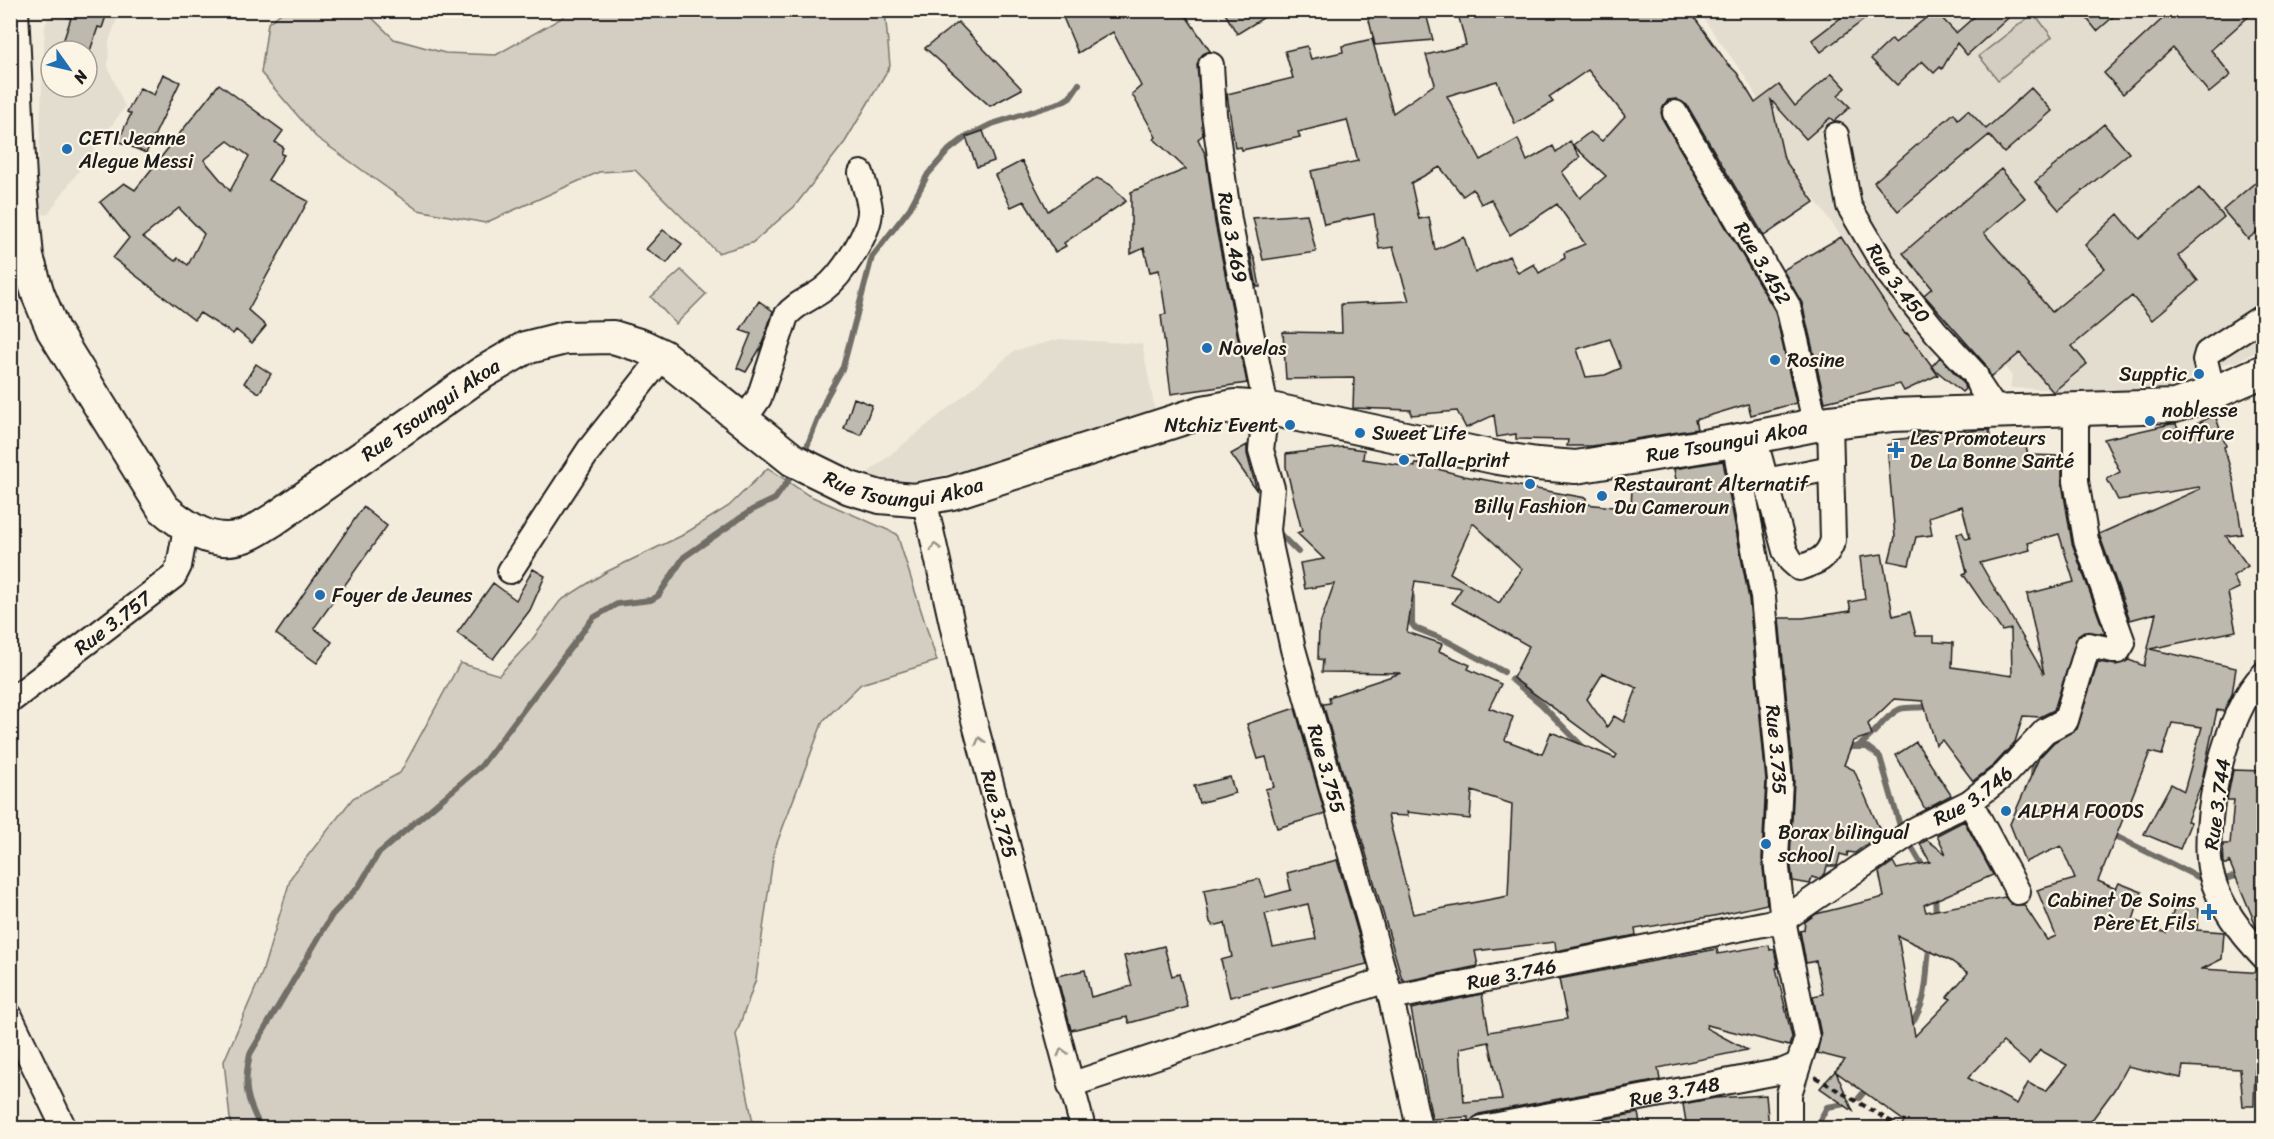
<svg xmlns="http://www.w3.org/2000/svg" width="2274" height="1139" viewBox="0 0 2274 1139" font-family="Sriracha,sans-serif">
<rect width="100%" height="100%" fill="#f3ecdd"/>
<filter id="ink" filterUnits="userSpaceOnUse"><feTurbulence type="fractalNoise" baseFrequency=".0167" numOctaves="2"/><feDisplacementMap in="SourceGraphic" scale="12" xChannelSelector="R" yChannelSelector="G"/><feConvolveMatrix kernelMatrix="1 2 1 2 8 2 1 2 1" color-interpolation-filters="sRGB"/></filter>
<g filter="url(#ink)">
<!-- built -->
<path fill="#e3ddcf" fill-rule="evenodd" d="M51 11H120L109 41 108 67 125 107 47 215 37 212V191L45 26ZM51 51H87V87H51Z
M1698 11H2263V348L2235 362 2215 365 2197 373 2181 385 2164 391 2050 399 2048 389 2010 388 2012 376 2004 366 1984 382 1954 347 1974 331 1970 325 1926 361 1907 333 1903 336 1904 333 1856 256 1785 159 1780 160 1778 155 1783 153 1776 127 1766 115 1746 78Z
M1060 339 1142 344 1155 410 970 469 906 483 865 475 967 393 1014 351Z"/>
<!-- green -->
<path fill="#d3cec1" stroke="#78756e" stroke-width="1.5" d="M284 11H365L394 39 445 53 496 55 560 19 569 11H885L890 66 845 142 794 207 752 243 718 253 635 170 599 172 485 223 418 210 316 137 261 73 268 23Z
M2034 13 2052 37 1998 80 1979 56Z
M681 270 706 294 676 324 651 297Z
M768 468 808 495 897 534 937 661 861 684 823 721 774 851 756 979 736 1035 754 1128H231L224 1061 262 973 291 877 353 798 400 773 460 663 499 675 531 641 560 601 606 572 681 536 729 506Z"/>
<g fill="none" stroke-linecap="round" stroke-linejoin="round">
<!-- stream -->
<path stroke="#716e68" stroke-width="6" d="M804 454 827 396 843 367 872 257 910 208 928 174 949 150 966 137 992 124 1062 102 1070 97 1079 84
M1276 530 1298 552
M1412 597V624L1415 628 1445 640 1504 672
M1511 679 1541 704 1584 748
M1858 746C1874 737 1885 715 1900 709 1907 707 1917 708 1924 707
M1844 747H1867L1880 757 1900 826
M2033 779 2034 753
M2109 833 2208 882
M1908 841 1925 870
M2218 881 2243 874
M1935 893 1936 918
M1908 1029C1931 998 1924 978 1930 943
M1859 1098 1868 1087
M261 1128C246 1099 243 1086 250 1054L332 915 359 886 378 854 481 766 593 618 617 604 651 600 658 596 684 557 752 510 775 499 795 471
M1816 1128 1827 1107 1846 1104"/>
</g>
<!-- building -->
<path fill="#beb9ae" stroke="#1c1c1c" stroke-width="1.5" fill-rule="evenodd" d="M58 10H108L102 28 98 27 90 51H60L71 18 58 14Z
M1060 10H1182L1210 51 1203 54 1197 65 1203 135 1198 139 1206 156 1215 223 1247 383 1171 394 1161 315 1166 314 1159 270 1150 272 1144 248 1131 254V192L1186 169 1154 139 1156 137 1132 94 1141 86 1113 32 1078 53Z
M1223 10H1276L1237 34Z
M1376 10H1425L1433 40 1375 45 1367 12Z
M1457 10H1598L1602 17 1611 10H1689L1727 63 1737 73 1755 103 1779 85 1795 106 1832 73 1846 88 1838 95 1850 107 1834 121 1830 118 1806 139 1771 100 1784 159 1814 202 1764 236 1687 105 1676 99 1668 100 1661 112 1663 120 1775 311 1796 403 1751 415 1748 404 1695 420 1697 429 1592 446H1567L1568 440 1516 439V434L1497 437 1494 415 1466 428 1457 411 1411 415V410L1353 408 1354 378 1286 379 1283 332 1342 333 1341 304 1409 301 1393 247 1379 249 1374 214 1324 224 1311 171 1358 161 1347 120 1298 132 1300 137 1242 150 1241 147 1235 148 1227 94 1293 78 1285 51 1307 46 1311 59 1343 52 1342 46 1372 39 1393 113 1435 84 1426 55 1466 45ZM1588 70 1625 116 1602 141 1590 132 1573 145 1606 176 1580 198 1562 172 1580 157 1570 141 1556 152 1553 146 1527 161 1518 139 1481 160 1447 96 1497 81 1515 124 1553 102 1549 97ZM1440 167 1463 196 1473 189 1481 204 1491 199 1510 235 1557 204 1585 244 1564 253 1565 258 1539 273 1534 264 1518 273 1509 256 1475 273 1464 237 1435 250 1429 217 1419 219 1411 183ZM1610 339 1621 368 1605 375 1586 377 1577 349Z
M1851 10 1873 13 1821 52 1812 40Z
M1982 10H2017L1967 55 1957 43 1942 69 1940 67 1934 73 1922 61 1897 85 1871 59 1892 39 1895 43 1932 13 1936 17 1939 15 1956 33Z
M2080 10H2121L2097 31Z
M2172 10H2256L2211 50 2231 75 2209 93 2173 48 2123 94 2104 73Z
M958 22 1022 89 990 106 925 48Z
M163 74 180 82 146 153 118 141 131 114 127 112 140 88 154 95Z
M219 84 283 131 275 142 283 147 281 154 284 155 268 180 308 201 248 310 266 326 252 343 236 330 233 334 200 313 194 320 113 258 129 238 100 202 124 183 135 190ZM228 141 249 156 230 191 204 160ZM179 208 204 234 188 265 178 258 175 261 143 237Z
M2031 88 2052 111 2004 153 1989 135 1898 211 1874 182 1954 113 1958 119 1968 110 1986 129Z
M2104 124 2129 153 2059 210 2035 182Z
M983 131 994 161 977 167 966 137Z
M1022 161 1048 211 1097 178 1111 185 1126 201 1064 243 1066 246 1055 252 1024 201 1011 207 995 175Z
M2001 169 2025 198 1984 233 2052 312 2105 268 2085 245 2118 214 2139 239 2199 188 2224 217 2178 256 2198 281 2152 320 2132 296 2072 346 2087 364 2053 392 2020 353 1991 377 1985 364 1924 295 1932 288 1903 253Z
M2264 175V226L2248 239 2223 210Z
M1307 214 1316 252 1263 260 1253 218Z
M663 230 682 244 667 263 646 249Z
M1841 237 1905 334 1907 333 1932 366 1940 357 1963 382 1965 389 1962 392 1932 367 1938 375 1904 391 1900 384 1825 402 1802 303 1783 270Z
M1249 247 1255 260 1260 287H1257Z
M759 301 773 311 761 347 746 372 737 368 751 334 740 330Z
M256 364 271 374 259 393 244 383Z
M854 398 872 405 861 435 844 429Z
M2215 415 2226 446 2224 447 2233 478 2242 534 2226 536 2248 566 2233 576 2239 588 2228 593 2236 631 2150 649 2236 668 2232 694 2224 711 2217 710 2201 785 2187 821 2191 822 2180 849 2144 834 2171 784 2184 791 2202 727 2172 723 2162 755 2150 752 2098 881 2116 889 2119 883 2142 892 2133 920 2166 933 2177 901 2199 908 2197 930 2224 932 2222 959 2202 969 2264 973 2260 1070H2255L2254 1106H2243L2240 1069 2183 1066 2181 1078 2127 1066 2114 1090 2086 1128H1900L1904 1121 1836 1072 1853 1111 1820 1088 1845 1060 1817 1053 1821 1035 1813 996 1823 994 1816 961 1806 963 1800 931 1804 930 1805 922 1816 914 1884 897 1879 872 1893 862 1897 869 1930 862 1920 844 1927 840 1946 854 1937 835 1964 821 1993 875 1924 905 1926 912 2005 897 2011 904 2024 905 2047 940 2056 936 2037 890 2075 879 2061 846 2025 862 2010 824 2039 758 2054 742 2077 729 2098 662 2116 665 2129 660 2144 666 2156 613 2130 620 2099 534 2200 489 2199 487 2118 500 2107 479 2120 472 2104 439 2171 424H2176L2179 432ZM1898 936 1951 961 1968 973 1947 997 1951 999 1915 1036ZM2003 1042 2029 1064 2040 1050 2067 1065 2046 1091 2028 1083 2017 1104 1968 1078Z
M1977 430H1989L1992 447 2025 443 2028 455 2062 456V483L2072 543 2105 634 2084 631 2078 635 2054 710 2040 717 2023 716 2015 742 1994 765 1973 781 1942 740 1936 745 1923 701 1894 699 1868 724 1872 735 1853 741 1844 765 1854 770 1881 833 1855 853 1848 852 1847 856 1840 854 1837 866H1827L1825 874 1818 879 1812 877 1810 884 1793 881 1790 860 1794 780 1779 618H1803L1851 611 1849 602 1865 599 1860 557 1882 554 1893 616 1910 612 1916 636H1934V642L1953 643 1952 667 2012 676 2011 629 2002 631 1963 574 1967 572 1957 534 1962 532 1966 539 1970 538 1962 506 1929 517 1932 535 1916 537 1909 565 1889 561 1895 537 1887 445 1893 444V440L1918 437 1917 432 1944 431 1946 436ZM2059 534 2074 582 2027 594 2044 674 1980 563 2030 550 2028 543Z
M1247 445V454L1257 491 1231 454Z
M1343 447 1364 450 1363 459 1415 467V463L1464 476 1586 498V504L1631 509 1632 488 1677 485 1674 469 1723 461 1749 599 1766 781 1762 859 1767 904 1714 916 1635 929 1636 935 1556 951 1555 942 1475 951 1478 966 1406 981 1402 979 1323 704 1330 703 1329 697 1401 673 1322 672 1323 660 1318 659 1319 627 1334 584 1305 589 1300 563 1324 559 1297 533 1302 531 1286 467V454ZM1473 523 1522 569 1499 603 1450 573ZM1415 581 1462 588 1452 603 1529 646 1513 678 1617 755 1615 758 1551 732 1542 754 1505 740 1513 717 1489 708 1501 684 1468 669 1470 665 1439 651 1442 644 1407 632ZM1603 673 1637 688 1624 722 1614 716 1607 727 1587 699ZM1472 791 1512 804 1508 896 1413 914 1388 815 1408 816 1407 812 1470 819Z
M363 507 387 526 314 628 332 642 317 663 276 634Z
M533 569 545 576 530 610 493 659 457 633 493 583 516 600Z
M1295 708 1325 814 1277 828 1265 789 1274 787 1266 757 1258 759 1247 724Z
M1916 742 1951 795 1925 809 1896 755Z
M2233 770 2264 771V935L2258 930 2229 861V864H2224L2223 844H2230L2234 800H2227Z
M1230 777 1235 793 1199 803 1194 786Z
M1337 860 1367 964 1230 997 1221 960 1232 957 1225 923 1213 926 1210 922 1204 890 1260 879 1266 897 1291 890 1287 873ZM1308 904 1316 939 1273 947 1265 914Z
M1769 945 1770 950 1774 949 1778 968H1776L1792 1037 1789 1046 1707 1025 1706 1028 1747 1050 1658 1068 1660 1080 1479 1114 1468 1124V1117L1432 1119 1411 1009 1482 994 1489 1032 1567 1019 1559 979 1717 949 1718 954ZM1489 1042 1502 1099 1464 1102 1460 1048Z
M1164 946 1172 976 1179 974 1188 1007 1129 1023 1127 1017 1071 1030 1057 976 1085 970 1091 997 1132 986 1124 956Z
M1766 1095 1769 1128H1687L1683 1104 1715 1098Z
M1638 1113 1641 1128H1556Z"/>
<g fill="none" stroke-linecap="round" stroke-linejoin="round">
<!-- minor casing -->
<g stroke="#1c1c1c" stroke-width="28">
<g id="minor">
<path id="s1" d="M1211 65 1214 114 1229 220 1266 408 1261 450 1272 488 1268 530 1271 549 1293 649 1391 998 1419 1128"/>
<path id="s2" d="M1675 113 1788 306 1816 426"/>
<path id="s3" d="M1836 135 1849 206 1889 274 1936 332 1975 374 1979 385 1997 412"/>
<path d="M2213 393 2205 360 2207 353 2264 316"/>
<path d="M744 420 759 398 786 316C796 303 811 299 824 289 841 276 871 232 870 209 869 198 864 184 861 173"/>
<path d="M1754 437 1785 551 1791 561 1799 568C1817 562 1827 559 1833 540L1830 422"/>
<path id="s4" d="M1734 441 1763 597 1780 781 1776 860 1783 920 1807 1038 1789 1094V1128"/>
<path d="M1766 481 1831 468"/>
<path id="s5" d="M924 499 971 709 1083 1128"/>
<path d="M510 571 589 450 663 356"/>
<path d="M2264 674C2226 709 2200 823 2211 873 2219 906 2241 933 2264 957"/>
<path id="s6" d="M10 701 174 576 179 566 186 528"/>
<path d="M1970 802 2018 892"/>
<path id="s7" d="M1391 998 1783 920 1916 829 1970 802 2004 775 2045 731 2066 720 2088 645 2118 651 2123 643 2086 540 2076 481V410"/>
<path d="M10 1016 64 1128"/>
<path d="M1070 1085 1386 980"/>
<path id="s8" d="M1482 1128 1783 1071 1797 1065"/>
</g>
</g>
<!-- major casing -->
<g stroke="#1c1c1c" stroke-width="36">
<g id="major">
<path id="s9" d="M12 10 20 180 27 257 38 294 53 330 163 508C185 527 213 547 244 536 254 533 264 525 273 520L482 373 525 348 565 338 613 337 642 346 663 356 793 460 850 488 880 497 914 500 952 493 1203 412 1235 406 1266 408 1498 458 1537 464 1576 467 1734 441 1830 422 1891 415 2175 406 2213 393 2264 371"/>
</g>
</g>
<!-- path -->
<path stroke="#1c1c1c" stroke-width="4" stroke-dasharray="6 4.5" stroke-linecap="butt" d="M1815 1077 1902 1128"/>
<!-- minor -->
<use href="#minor" stroke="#fcf5e5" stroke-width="24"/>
<!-- major -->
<use href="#major" stroke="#fcf5e5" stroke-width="32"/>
</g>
<!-- one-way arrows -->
<defs><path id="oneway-chevron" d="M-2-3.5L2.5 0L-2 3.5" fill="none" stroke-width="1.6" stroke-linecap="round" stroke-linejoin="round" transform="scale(1.5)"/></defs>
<g stroke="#97938b">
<use href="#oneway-chevron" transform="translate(935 547) rotate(-103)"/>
<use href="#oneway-chevron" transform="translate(980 741) rotate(-105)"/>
<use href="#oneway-chevron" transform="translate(1062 1052) rotate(-105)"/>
</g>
</g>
<!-- markers -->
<g fill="#1f6fb2" stroke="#fcf5e5" stroke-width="2">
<circle cx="67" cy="149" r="6"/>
<circle cx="1207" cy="348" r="6"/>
<circle cx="1775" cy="360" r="6"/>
<circle cx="2199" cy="374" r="6"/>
<circle cx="2150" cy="421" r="6"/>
<circle cx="1290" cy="425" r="6"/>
<circle cx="1360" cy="433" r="6"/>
<path d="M1893 441h6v6h6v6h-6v6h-6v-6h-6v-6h6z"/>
<circle cx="1404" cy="460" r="6"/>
<circle cx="1530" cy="484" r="6"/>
<circle cx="1602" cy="496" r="6"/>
<circle cx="320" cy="595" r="6"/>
<circle cx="2006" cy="811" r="6"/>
<circle cx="1766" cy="844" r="6"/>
<path d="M2206 903h6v6h6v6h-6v6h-6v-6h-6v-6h6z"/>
</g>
<g text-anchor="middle" stroke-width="4.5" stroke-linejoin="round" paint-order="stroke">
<!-- poi labels -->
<g font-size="20" fill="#1c1c1c" stroke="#fcf5e5" text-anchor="start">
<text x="79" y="145">CETI Jeanne<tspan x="79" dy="23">Alegue Messi</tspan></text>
<text x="1219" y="355">Novelas</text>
<text x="1787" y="367">Rosine</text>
<text x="2187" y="381" text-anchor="end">Supptic</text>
<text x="2162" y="417">noblesse<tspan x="2162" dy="23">coiffure</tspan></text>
<text x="1278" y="432" text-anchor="end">Ntchiz Event</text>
<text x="1372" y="440">Sweet Life</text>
<text x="1910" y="445">Les Promoteurs<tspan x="1910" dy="23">De La Bonne Santé</tspan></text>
<text x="1416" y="467">Talla-print</text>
<text x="1614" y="491">Restaurant Alternatif<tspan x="1614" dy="23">Du Cameroun</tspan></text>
<text x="1530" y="513" text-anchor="middle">Billy Fashion</text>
<text x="332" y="602">Foyer de Jeunes</text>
<text x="2018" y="818">ALPHA FOODS</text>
<text x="1778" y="839">Borax bilingual<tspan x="1778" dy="23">school</tspan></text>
<text x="2196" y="907" text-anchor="end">Cabinet De Soins<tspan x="2196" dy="23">Père Et Fils</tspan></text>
</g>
<!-- street labels -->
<g font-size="20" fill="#1c1c1c" stroke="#fcf5e5">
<text dy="7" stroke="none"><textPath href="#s1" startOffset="174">Rue 3.469</textPath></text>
<text dy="7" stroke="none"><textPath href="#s2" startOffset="174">Rue 3.452</textPath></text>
<text dy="7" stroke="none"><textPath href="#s3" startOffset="164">Rue 3.450</textPath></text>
<text dy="7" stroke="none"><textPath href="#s9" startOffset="850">Rue Tsoungui Akoa</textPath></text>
<text dy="7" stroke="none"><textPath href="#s9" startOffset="2236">Rue Tsoungui Akoa</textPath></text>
<text dy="7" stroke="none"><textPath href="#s9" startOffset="1390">Rue Tsoungui Akoa</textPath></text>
<text dy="7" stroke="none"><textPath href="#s6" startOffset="129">Rue 3.757</textPath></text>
<text dy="7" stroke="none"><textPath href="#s4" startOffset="312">Rue 3.735</textPath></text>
<text dy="7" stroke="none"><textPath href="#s1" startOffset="718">Rue 3.755</textPath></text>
<text dy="7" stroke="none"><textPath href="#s7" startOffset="627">Rue 3.746</textPath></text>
<text transform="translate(2217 804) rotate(-82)" y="7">Rue 3.744</text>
<text dy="7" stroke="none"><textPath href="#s5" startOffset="324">Rue 3.725</textPath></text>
<text dy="7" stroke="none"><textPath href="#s7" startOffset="123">Rue 3.746</textPath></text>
<text dy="7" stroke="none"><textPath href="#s8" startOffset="196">Rue 3.748</textPath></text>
</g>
</g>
<!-- margin -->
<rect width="2274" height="1139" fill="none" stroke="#fcf5e5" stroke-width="36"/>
<rect x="18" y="18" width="2238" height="1103" fill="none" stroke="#1c1c1c" stroke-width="2" filter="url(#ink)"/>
<!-- north arrow -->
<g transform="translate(69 69) rotate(124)"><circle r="28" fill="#fcf5e5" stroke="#a29e95" stroke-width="1.5"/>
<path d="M0-4.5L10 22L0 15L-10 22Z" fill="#1f6fb2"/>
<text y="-9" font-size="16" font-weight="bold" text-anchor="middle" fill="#1c1c1c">N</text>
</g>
</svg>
